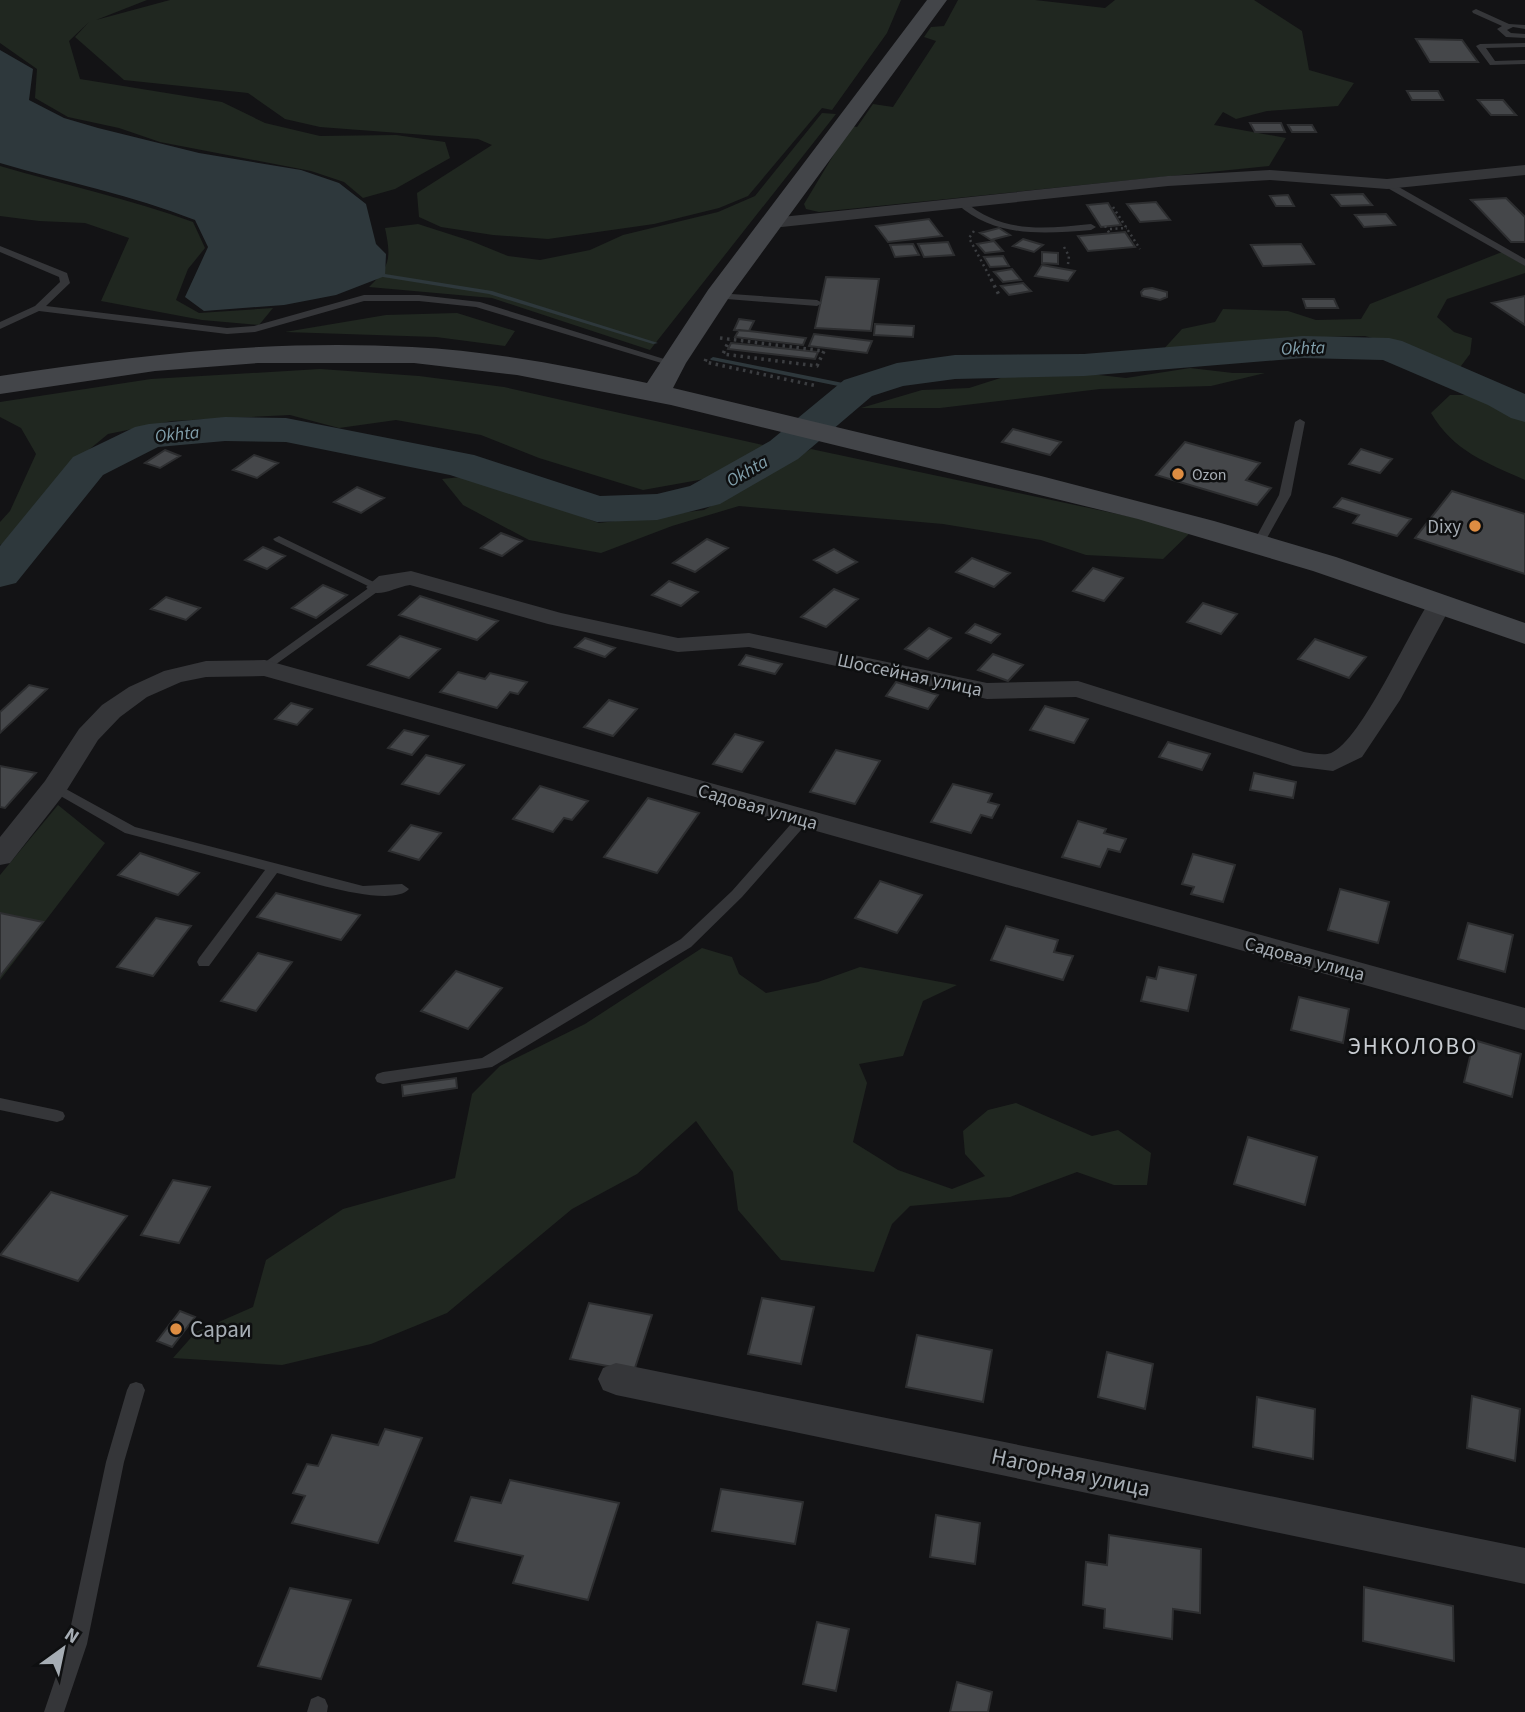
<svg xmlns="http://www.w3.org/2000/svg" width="1525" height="1712" viewBox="0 0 1525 1712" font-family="'Source Sans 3',sans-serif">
<rect width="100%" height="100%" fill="#131315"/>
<!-- green -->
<path fill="#202720" d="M0 0H147L96 20 170 0H901L887 33 832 110 822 108 748 196 719 208 654 224 548 239 493 235 441 227 419 217 417 193 492 145 478 139 320 127 285 119 248 93 124 80 75 37 89 22 69 41 80 79 222 102 265 123 320 136 396 135 445 142 450 158 395 189 363 198 344 182 311 171 160 142 119 128 68 117 35 98 37 69 0 43Z
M958 0H1035L1105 8 1115 0H1254L1302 31 1309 70 1354 83 1338 106 1267 111 1236 119 1223 112 1214 125 1286 138 1269 166 819 212 806 209 804 204 851 126 857 127 873 104 893 107 936 41 924 37 931 27 944 26Z
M822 113 836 114 650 350 492 298 369 287C391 266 391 257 385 228L418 224 471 241 508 256 540 260 590 250 623 235 718 212 755 196Z
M0 166C65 185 130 199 193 222L205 248 188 269 176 300 199 313 273 308 259 325 202 320 101 301 129 238 85 223 39 221 0 216Z
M1502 252 1525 266V273L1447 299 1437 317 1454 332 1472 338 1470 354 1458 370 1419 351 1365 336 1288 338 1161 352 1182 329 1215 322 1223 309 1288 311 1316 320 1361 319 1370 304Z
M457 313 515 331 505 346 436 337 285 332 386 315Z
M1190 368 1233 373H1265L1211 386 1100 389 940 408H861L922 390 969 388 1013 374 1072 372 1126 378Z
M320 369 419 376 504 387 767 446 710 478 643 490 539 458 481 435 396 420 339 428 290 415 172 421 108 434 68 467 62 490 30 520 16 540 0 545V522L10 511 36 454 21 428 0 417V402L151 379Z
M1450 395H1480L1525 419V480C1487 463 1453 451 1431 413Z
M811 449 1193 530 1163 559 1086 555 1041 540 943 524 739 506 672 526 601 553 529 540 463 505 442 479 471 476 599 523 704 510Z
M58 805 105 843 0 980V875Z
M702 948 732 957 739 974 766 993 818 982 860 967 957 985 923 1001 903 1056 859 1064 867 1083 853 1142 898 1170 952 1189 985 1176 965 1154 963 1131 988 1110 1016 1103 1092 1136 1118 1130 1151 1153 1147 1185H1114L1077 1172 1010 1197 910 1206 892 1224 874 1272 781 1260 738 1210 733 1172 696 1121 637 1174 572 1209 447 1313 371 1344 282 1365 173 1358 196 1332 253 1307 266 1260 343 1209 455 1178 472 1094 500 1066 585 1024Z"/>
<!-- water -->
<path fill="#2e383c" d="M0 50 33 69 29 100 64 118 98 128 199 153 301 170 339 183 366 204 376 244 386 254 385 276 336 295 284 305 204 311 185 297 208 247 195 220C132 195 65 182 0 163Z"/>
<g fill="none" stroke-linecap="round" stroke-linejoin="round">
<!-- stream -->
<path fill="#2e383c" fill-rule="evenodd" d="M385 274 492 291 658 343 653 344 489 294 383 277 382 276Z
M713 357 858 386 861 388 858 390 711 360 710 359Z"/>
<!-- river -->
<path fill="#2e383c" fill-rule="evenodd" d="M1303 336 1389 338 1402 341 1525 394V422L1511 418 1488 405 1383 360 1303 358 1084 376 955 379 903 386 872 396 798 459 720 504 657 520 597 522 450 475 286 442 225 441 158 447 103 475 16 583 0 587V546L73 457 135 427 149 424 225 417 286 418 474 455 600 496 657 494 690 486 770 441 844 380 897 363 955 355 1084 354Z"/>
</g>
<!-- building -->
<path fill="#45474a" stroke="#2d2e30" stroke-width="2" d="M1416 39 1462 40 1478 62H1430Z
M1407 91H1438L1443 100H1412Z
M1478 100H1503L1516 115H1491Z
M1250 123H1281L1285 132H1255Z
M1288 125H1312L1316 132H1292Z
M1363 194 1372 205 1341 206 1332 195Z
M1288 195 1294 206H1276L1270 196Z
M1506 198 1525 217V242H1511L1471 200Z
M1156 202 1170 220 1140 222 1127 204Z
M1108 203 1121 225 1101 227 1087 205Z
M1386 214 1395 225 1364 227 1355 215Z
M929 219 942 236 888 242 876 226Z
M999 228 1010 235 991 240 980 233Z
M1125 232 1135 247 1088 251 1078 236Z
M1023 239 1043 245 1034 252 1013 246Z
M994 241 1003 251 985 253 977 244Z
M948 242 954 255 924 257 918 244Z
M913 244 919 255 895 257 890 245Z
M1301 244 1314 264 1263 266 1251 245Z
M1042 252 1058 253V264L1042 263Z
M1003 256 1009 266 990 267 984 257Z
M1042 265 1075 271 1068 281 1035 276Z
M1012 269 1021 280 1003 282 994 272Z
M826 277 879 279 871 331 815 328Z
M1023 283 1031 291 1009 295 1001 286Z
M1152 288 1167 292V297L1160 300 1142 296 1141 292 1144 289Z
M1525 296V325L1492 303Z
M1303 299H1334L1338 308H1306Z
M739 319 754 321 749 331 734 330Z
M875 324 914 326 913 337 874 335Z
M739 330 749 331 806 338 803 345 735 337Z
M814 334 872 341 867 353 809 346Z
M731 343 800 350 818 352 815 359 728 349Z
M1013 429 1061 442 1050 455 1002 442Z
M1185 442 1260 463 1246 480 1271 488 1257 505 1156 475Z
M1361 449 1392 459 1380 473 1349 464Z
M165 450 180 456 160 468 145 463Z
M254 455 278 463 257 478 233 470Z
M357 487 384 498 361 513 334 502Z
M1452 491 1525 514V574L1415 538Z
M1342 498 1411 519 1397 536 1353 523 1359 515 1334 507Z
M501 533 522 541 502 556 481 548Z
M707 539 728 548 695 572 673 563Z
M263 547 285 556 267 569 245 560Z
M834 549 857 562 837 573 814 560Z
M972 558 1010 573 994 587 956 572Z
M1093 568 1123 578 1104 601 1073 591Z
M669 581 698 592 681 606 652 595Z
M323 585 347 595 316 618 292 608Z
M834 589 858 599 826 627 801 617Z
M420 596 498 621 477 640 399 615Z
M166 597 200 608 186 620 151 609Z
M1203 603 1237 614 1221 634 1187 622Z
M975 624 1000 634 991 643 966 633Z
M929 628 951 638 928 659 905 649Z
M400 636 440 649 409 678 368 665Z
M585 638 615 648 605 657 575 647Z
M1315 639 1366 657 1349 678 1298 659Z
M993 654 1023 665 1008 681 978 670Z
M746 655 782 664 775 674 739 665Z
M458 672 485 679 490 673 527 682 518 694 510 692 497 708 440 692Z
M896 682 938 695 928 709 886 696Z
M29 685 47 689 0 733V712Z
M609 700 637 709 613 736 584 727Z
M291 703 312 709 297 725 275 719Z
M1045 706 1088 719 1074 743 1030 730Z
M404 730 428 736 412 755 388 748Z
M735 734 763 742 742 772 713 764Z
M1168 742 1210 754 1202 770 1159 757Z
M836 750 880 761 855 804 810 792Z
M426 755 464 765 439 794 402 784Z
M0 766 36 773 5 808 0 807Z
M1254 773 1296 782 1293 798 1250 790Z
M953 784 992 794 988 802 999 805 992 818 981 815 971 833 931 822Z
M540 786 588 801 572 820 564 818 553 832 513 819Z
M648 798 699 813 657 873 604 857Z
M1078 821 1106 829 1104 833 1126 839 1120 852 1108 849 1100 867 1062 857Z
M411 825 441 833 419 860 389 851Z
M140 853 199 873 178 895 118 875Z
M1193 854 1235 865 1223 902 1191 894 1194 887 1182 884Z
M880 881 922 895 897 933 855 918Z
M1340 889 1389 902 1378 943 1328 930Z
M276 893 360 915 341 940 257 917Z
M0 913 43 922 0 976Z
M156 918 191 926 153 976 117 967Z
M1468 923 1513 935 1505 972 1458 959Z
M1006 926 1058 940 1054 952 1073 956 1063 980 991 960Z
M258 953 292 962 256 1011 221 1001Z
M1159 967 1196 975 1188 1011 1141 1001 1147 977 1156 979Z
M456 971 502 988 468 1029 421 1011Z
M1299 997 1349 1009 1343 1043 1291 1030Z
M1474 1040 1521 1054 1512 1097 1464 1082Z
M456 1078 457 1088 403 1096 402 1085Z
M1248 1137 1317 1157 1305 1205 1234 1184Z
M173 1180 210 1187 179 1243 141 1235Z
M51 1192 127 1216 78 1281 0 1255Z
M762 1298 814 1307 801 1364 748 1354Z
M589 1303 652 1315 634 1371 570 1359Z
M180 1311 195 1317 172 1347 157 1341Z
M917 1335 992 1350 983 1402 906 1387Z
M1107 1352 1153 1364 1145 1409 1098 1397Z
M1472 1396 1520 1409 1515 1461 1467 1448Z
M1257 1397 1315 1409 1313 1459 1253 1447Z
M385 1429 422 1438 378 1543 292 1523 305 1496 293 1493 307 1464 318 1466 332 1435 378 1445Z
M510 1480 619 1503 588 1600 513 1583 523 1556 455 1541 471 1497 501 1503Z
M721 1489 803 1502 795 1544 712 1531Z
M936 1515 980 1523 975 1564 930 1557Z
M1109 1535 1201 1549 1200 1613 1173 1609 1172 1639 1104 1628 1105 1609 1083 1605 1086 1562 1107 1565Z
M1364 1587 1453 1606 1454 1661 1363 1641Z
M290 1588 351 1600 321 1679 258 1666Z
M817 1622 849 1629 836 1691 803 1684Z
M957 1682 992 1692 988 1712H950Z"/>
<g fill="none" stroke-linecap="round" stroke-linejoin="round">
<!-- path-far1 -->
<path stroke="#3b3d40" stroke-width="2.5" stroke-dasharray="2 3.5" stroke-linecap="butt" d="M1113 207 1140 249
M1110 229 1127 228
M974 231 969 238 992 281
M1064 247 1069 256 1068 264"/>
<!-- path -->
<path stroke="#3b3d40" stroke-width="3.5" stroke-dasharray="2.5 4.5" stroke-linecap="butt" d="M991 279 999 295
M720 338 824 351 817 366 723 354 729 340
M706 359 705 362 817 386"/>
<!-- lane -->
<path fill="#353639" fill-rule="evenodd" d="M1476 9 1509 24 1525 25V29L1513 27 1507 30 1511 33 1525 34V38L1506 37 1497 29 1502 26 1473 13 1472 11Z
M1525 43V47L1486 48 1495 61 1525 60V64L1490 65 1476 46 1480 44Z
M1384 182H1390L1525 259V266L1384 186Z
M957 200H963C1002 234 1043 229 1091 224L1096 227 1091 230C1043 234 996 238 957 204Z
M0 246 67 273 70 283 46 306 227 328 254 326 364 295H419L480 302 677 363 668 365 476 307 419 301H364L255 332 227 334 39 311 0 329V322L35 306 60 282 59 277 0 252Z
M717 293 817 300 822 303 817 306 714 298V294Z
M1300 419 1305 422 1291 495 1263 545H1255L1253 543 1279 495 1295 422Z
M279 536 384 587 265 672 261 671 259 668 261 665 370 587 275 541 273 539Z
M55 783 135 827 363 886 402 884 409 889C391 909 303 880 277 873L209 966H199L197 962 199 958 265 870 125 833 50 790 48 787 50 784Z
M803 815 808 816 810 819 808 822 742 897 691 947 492 1067 383 1084 377 1082 375 1078 377 1074 383 1072 482 1058 681 939 732 891 798 816Z
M0 1098 57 1110 63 1112 65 1116 63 1120 57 1122 0 1110Z
M136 1382 142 1384 145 1390 124 1462 87 1644 64 1712H44L67 1644 106 1462 127 1390 130 1384Z
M318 1696 325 1699 328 1706 327 1712H307L311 1699Z"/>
<!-- street -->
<path fill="#353639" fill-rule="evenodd" d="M1525 165V175L1387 189 1270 180 1168 186 772 228 763 223 772 218 1168 176 1270 170 1387 179Z
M411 571 561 613 678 638 749 633 987 683 1078 681 1304 752C1312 753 1324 756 1331 753 1362 740 1409 631 1431 599L1440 597 1449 599 1452 604 1400 700 1362 757 1333 771 1293 766 1076 697 987 699 749 647 678 652 548 624 410 585C396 587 384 596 370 592L366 587 379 576Z
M265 660 1525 1008V1030L264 676 206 677 181 682 147 697 120 717 98 740 65 793 10 863 0 865V837L45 781 79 729 102 705 129 687 164 671 206 661Z
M616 1363 1525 1548V1584L616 1395 603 1390 598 1379 603 1368Z"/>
<!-- secondary -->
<path fill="#434549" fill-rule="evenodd" d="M927 0H947L728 299 686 363 673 388 1041 476 1214 521 1336 557 1525 623V644L1313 571 1138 519 671 405 517 375 414 363H258L155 371 0 394V376C136 355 273 339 412 347 491 351 570 366 647 383L708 290Z"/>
<!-- path-bridge -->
<path stroke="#3b3d40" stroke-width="2.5" stroke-dasharray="2 3.5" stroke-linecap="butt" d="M1105 226 1110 234"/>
</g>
<!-- markers -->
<g fill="#de8d42" stroke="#0e0f10" stroke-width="2.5">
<circle cx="1178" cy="474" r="7"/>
<circle cx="1475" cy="526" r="7"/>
<circle cx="176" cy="1329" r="7"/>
</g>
<g text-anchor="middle" stroke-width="5" stroke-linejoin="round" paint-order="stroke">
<!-- far-poi labels -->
<g font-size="16" fill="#a6adb4" stroke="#0e0f10" text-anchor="start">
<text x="1192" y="480">Ozon</text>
</g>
<!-- far-water labels -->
<g font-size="18" font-style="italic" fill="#819fab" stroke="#0e0f10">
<text transform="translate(1303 348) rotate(-2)" y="6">Okhta</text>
<text transform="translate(177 434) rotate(-6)" y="6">Okhta</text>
<text transform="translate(747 471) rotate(-30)" y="6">Okhta</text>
</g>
<!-- poi labels -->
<g font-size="19" fill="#a6adb4" stroke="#0e0f10" text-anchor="end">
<text x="1461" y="533">Dixy</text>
</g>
<!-- street labels -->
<g font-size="19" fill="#a6adb4" stroke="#0e0f10">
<text transform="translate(910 674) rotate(12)" y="7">Шоссейная улица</text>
<text transform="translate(758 806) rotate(16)" y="7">Садовая улица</text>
<text transform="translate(1305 958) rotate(15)" y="7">Садовая улица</text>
</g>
<!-- quarter labels -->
<g font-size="23" letter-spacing="2" fill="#c7cbd0" stroke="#0e0f10">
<text x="1413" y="1054">ЭНКОЛОВО</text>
</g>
<!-- near-poi labels -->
<g font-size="23" fill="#a6adb4" stroke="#0e0f10" text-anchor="start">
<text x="190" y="1337">Сараи</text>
</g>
<!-- near-street labels -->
<g font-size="23" fill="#a6adb4" stroke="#0e0f10">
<text transform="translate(1071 1472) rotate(12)" y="8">Нагорная улица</text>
</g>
</g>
<!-- north arrow -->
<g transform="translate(63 1649) rotate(33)" stroke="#0e0f10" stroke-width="5" paint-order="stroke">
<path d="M0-5L12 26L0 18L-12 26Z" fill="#a6adb4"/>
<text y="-10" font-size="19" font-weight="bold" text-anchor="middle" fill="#a6adb4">N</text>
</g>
</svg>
